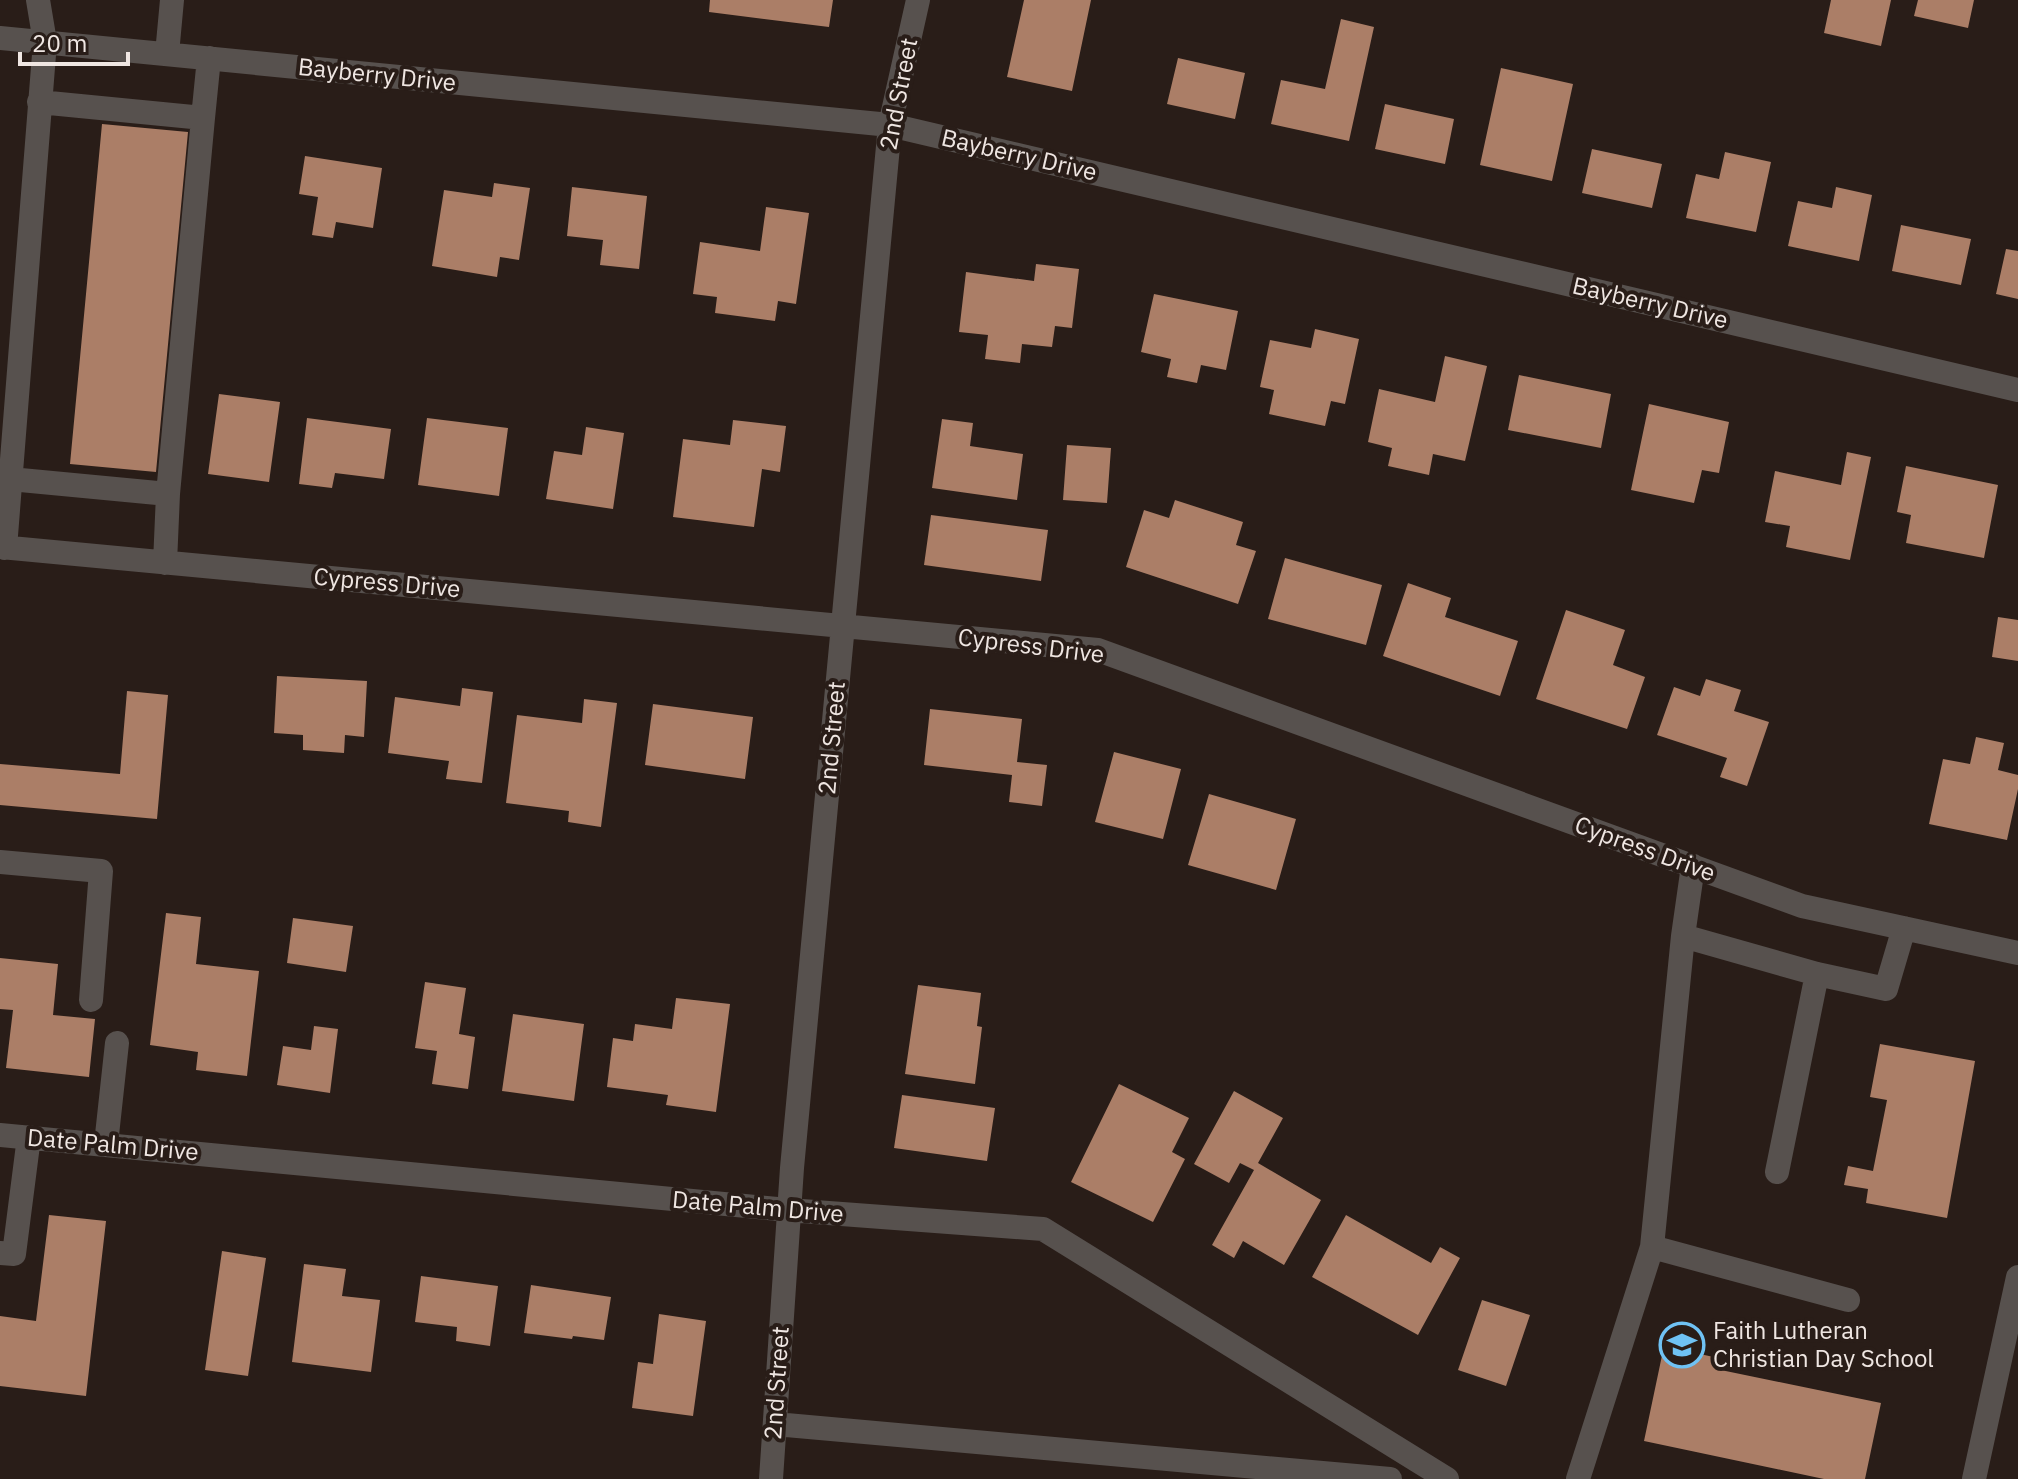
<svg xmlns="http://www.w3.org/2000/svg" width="2018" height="1479" viewBox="0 0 2018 1479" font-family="'IBM Plex Sans',sans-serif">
<rect width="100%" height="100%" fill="#291d18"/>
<!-- building -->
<path fill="#ab7e67" d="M710 0H833L829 27 709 12Z
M1024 0H1091L1072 91 1007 77Z
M1831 0H1891L1881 46 1824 33Z
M1918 0H1974L1968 28 1914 16Z
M1341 19 1374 27 1349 141 1271 124 1281 80 1325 89Z
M1178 58 1245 73 1235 119 1167 104Z
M1501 68 1573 84 1552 181 1480 165Z
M1385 104 1454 119 1445 164 1375 149Z
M102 124 188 132 156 472 70 464Z
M1592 149 1662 164 1652 208 1582 193Z
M1725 152 1771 162 1756 232 1686 218 1696 174 1719 179Z
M305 156 382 168 373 228 336 222 333 238 312 235 318 197 299 194Z
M494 183 530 188 519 260 500 257 497 277 432 266 444 190 492 197Z
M572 187 647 196 639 269 600 265 603 240 567 236Z
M1836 187 1872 195 1859 261 1788 246 1798 201 1832 208Z
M766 207 809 213 796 304 778 301 775 321 715 313 717 297 693 294 700 242 760 251Z
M1901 225 1971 239 1961 285 1892 271Z
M2006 249 2018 251V299L1996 294Z
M1036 264 1079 269 1072 328 1055 326 1052 347 1022 344 1020 363 985 359 988 335 959 332 966 272 1034 281Z
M1154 294 1238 311 1226 370 1201 365 1197 383 1167 377 1171 359 1141 352Z
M1315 329 1359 339 1345 404 1331 401 1325 426 1269 414 1274 390 1260 387 1270 340 1311 348Z
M1445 356 1487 366 1465 461 1433 454 1429 475 1388 466 1392 448 1368 442 1379 389 1435 402Z
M1519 375 1611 394 1601 448 1508 430Z
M219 394 280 402 269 482 208 474Z
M1649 404 1729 422 1719 473 1702 470 1694 503 1631 490Z
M307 418 391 429 384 479 335 473 332 488 299 484Z
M427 418 508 428 499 496 418 485Z
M942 419 973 423 970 446 1023 454 1017 500 932 488Z
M733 420 786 426 780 472 762 469 754 527 673 517 683 439 730 445Z
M586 427 624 433 613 509 546 499 554 451 582 455Z
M1067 445 1111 448 1107 503 1063 500Z
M1847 452 1871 457 1850 560 1786 547 1790 526 1765 522 1775 471 1841 485Z
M1906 466 1998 485 1984 558 1906 543 1911 515 1897 512Z
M1175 500 1243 522 1236 545 1256 551 1238 604 1126 567 1144 510 1169 518Z
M931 515 1048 530 1041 581 924 565Z
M1285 558 1382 585 1366 645 1268 619Z
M1408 583 1451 598 1445 617 1518 641 1500 696 1383 656Z
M1566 610 1625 630 1613 665 1645 677 1627 729 1536 699Z
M1998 617 2018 620V661L1992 657Z
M277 676 367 681 364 737 345 735 344 753 303 750V735L274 733Z
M1706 679 1741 690 1734 711 1769 722 1747 786 1720 777 1727 758 1657 735 1674 687 1700 696Z
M462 688 493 692 482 783 446 779 449 761 388 753 395 697 460 706Z
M127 691 168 695 157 819 0 805V764L120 774Z
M584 699 617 703 601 827 568 822 569 811 506 803 517 715 582 723Z
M653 704 753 717 745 779 645 765Z
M930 709 1022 719 1017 762 1047 765 1042 806 1009 802 1012 775 924 765Z
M1976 737 2004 743 1998 770 2018 775V789L2007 840 1929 824 1943 759 1970 764Z
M1114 752 1181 769 1163 839 1095 822Z
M1209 794 1296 819 1276 890 1188 865Z
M166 913 201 917 196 964 259 971 247 1076 196 1070 198 1052 150 1045Z
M293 918 353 926 346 972 287 963Z
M0 958 58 964 53 1015 95 1019 89 1077 6 1068 13 1010 0 1009Z
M425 982 466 988 459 1034 475 1037 468 1089 432 1084 437 1051 415 1048Z
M918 985 981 993 977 1026 982 1027 975 1084 905 1074Z
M676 998 730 1004 716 1112 666 1105 668 1095 607 1087 613 1038 633 1041 635 1024 672 1029Z
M513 1014 584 1024 574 1101 502 1091Z
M314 1026 338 1029 330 1093 277 1085 283 1046 311 1050Z
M1880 1044 1975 1061 1947 1218 1866 1203 1868 1189 1844 1185 1848 1166 1873 1171 1887 1100 1870 1097Z
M1119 1084 1189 1118 1172 1152 1185 1159 1153 1222 1071 1182Z
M1234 1091 1283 1118 1258 1163 1321 1200 1284 1265 1243 1241 1234 1258 1212 1245 1254 1170 1240 1163 1229 1183 1194 1164Z
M902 1095 995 1108 987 1161 894 1148Z
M49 1215 106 1221 86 1396 0 1386V1316L36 1321Z
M1346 1215 1431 1263 1440 1247 1460 1258 1418 1335 1312 1277Z
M222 1251 266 1258 248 1376 205 1370Z
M304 1264 346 1269 342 1296 380 1300 371 1372 292 1362Z
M421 1276 498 1286 490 1346 456 1341 457 1327 415 1322Z
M531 1285 611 1297 604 1340 573 1336 572 1339 524 1333Z
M1482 1300 1530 1315 1506 1386 1458 1370Z
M659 1314 706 1321 693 1416 632 1408 638 1362 653 1364Z
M1664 1346 1718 1358 1716 1369 1881 1403 1865 1479H1824L1644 1441Z"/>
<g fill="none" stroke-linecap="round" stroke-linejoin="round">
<!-- minor -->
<path stroke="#57514e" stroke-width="24" d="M0 38 890 125 2018 390
M167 54 172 0
M203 118 209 58
M10 479 168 494 203 118 39 102
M0 547 1098 650 1802 906 2018 953
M5 548 45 42 38 0
M165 563 168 494
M0 862 101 871 91 1000
M1693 866 1683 936 1817 974 1886 989 1904 928
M1683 936 1652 1247 1848 1300
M0 1135 788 1210 1043 1229 1447 1479
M106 1144 117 1043
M1777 1172 1817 974
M0 1253 14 1254 29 1137
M775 1424 1390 1479
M771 1479 792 1168 890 125 918 0
M1578 1479 1652 1247
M1974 1479 2018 1277"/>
</g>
<!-- icons -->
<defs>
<g id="school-ring" transform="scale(2.3)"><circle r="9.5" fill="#291d18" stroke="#6fc2f4" stroke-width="1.5"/><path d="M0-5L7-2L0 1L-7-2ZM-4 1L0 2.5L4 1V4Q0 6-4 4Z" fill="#6fc2f4"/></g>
</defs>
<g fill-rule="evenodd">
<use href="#school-ring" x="1682" y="1345"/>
</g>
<g text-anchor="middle" stroke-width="8" stroke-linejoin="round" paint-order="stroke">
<!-- street labels -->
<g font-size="24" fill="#efe6e2" stroke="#291d18">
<text transform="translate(377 75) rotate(6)" y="8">Bayberry Drive</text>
<text transform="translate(899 94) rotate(-79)" y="8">2nd Street</text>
<text transform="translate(1019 155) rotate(13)" y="8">Bayberry Drive</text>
<text transform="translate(1650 303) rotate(13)" y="8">Bayberry Drive</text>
<text transform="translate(387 583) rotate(5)" y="8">Cypress Drive</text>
<text transform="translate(1031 646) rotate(7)" y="8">Cypress Drive</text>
<text transform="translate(832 738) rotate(-85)" y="8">2nd Street</text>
<text transform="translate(1645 849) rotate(20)" y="8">Cypress Drive</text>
<text transform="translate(113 1145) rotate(5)" y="8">Date Palm Drive</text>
<text transform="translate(758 1207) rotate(5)" y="8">Date Palm Drive</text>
<text transform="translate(777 1383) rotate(-86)" y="8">2nd Street</text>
</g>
<!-- poi labels -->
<g font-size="24" fill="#efe6e2" stroke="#291d18" text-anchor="start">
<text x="1713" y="1339">Faith Lutheran<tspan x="1713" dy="28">Christian Day School</tspan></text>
</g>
</g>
<!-- scale -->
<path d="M20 52v12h108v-12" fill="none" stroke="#efe6e2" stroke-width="4"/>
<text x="32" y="52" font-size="24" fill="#efe6e2" stroke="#291d18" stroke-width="6" paint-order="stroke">20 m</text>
</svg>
